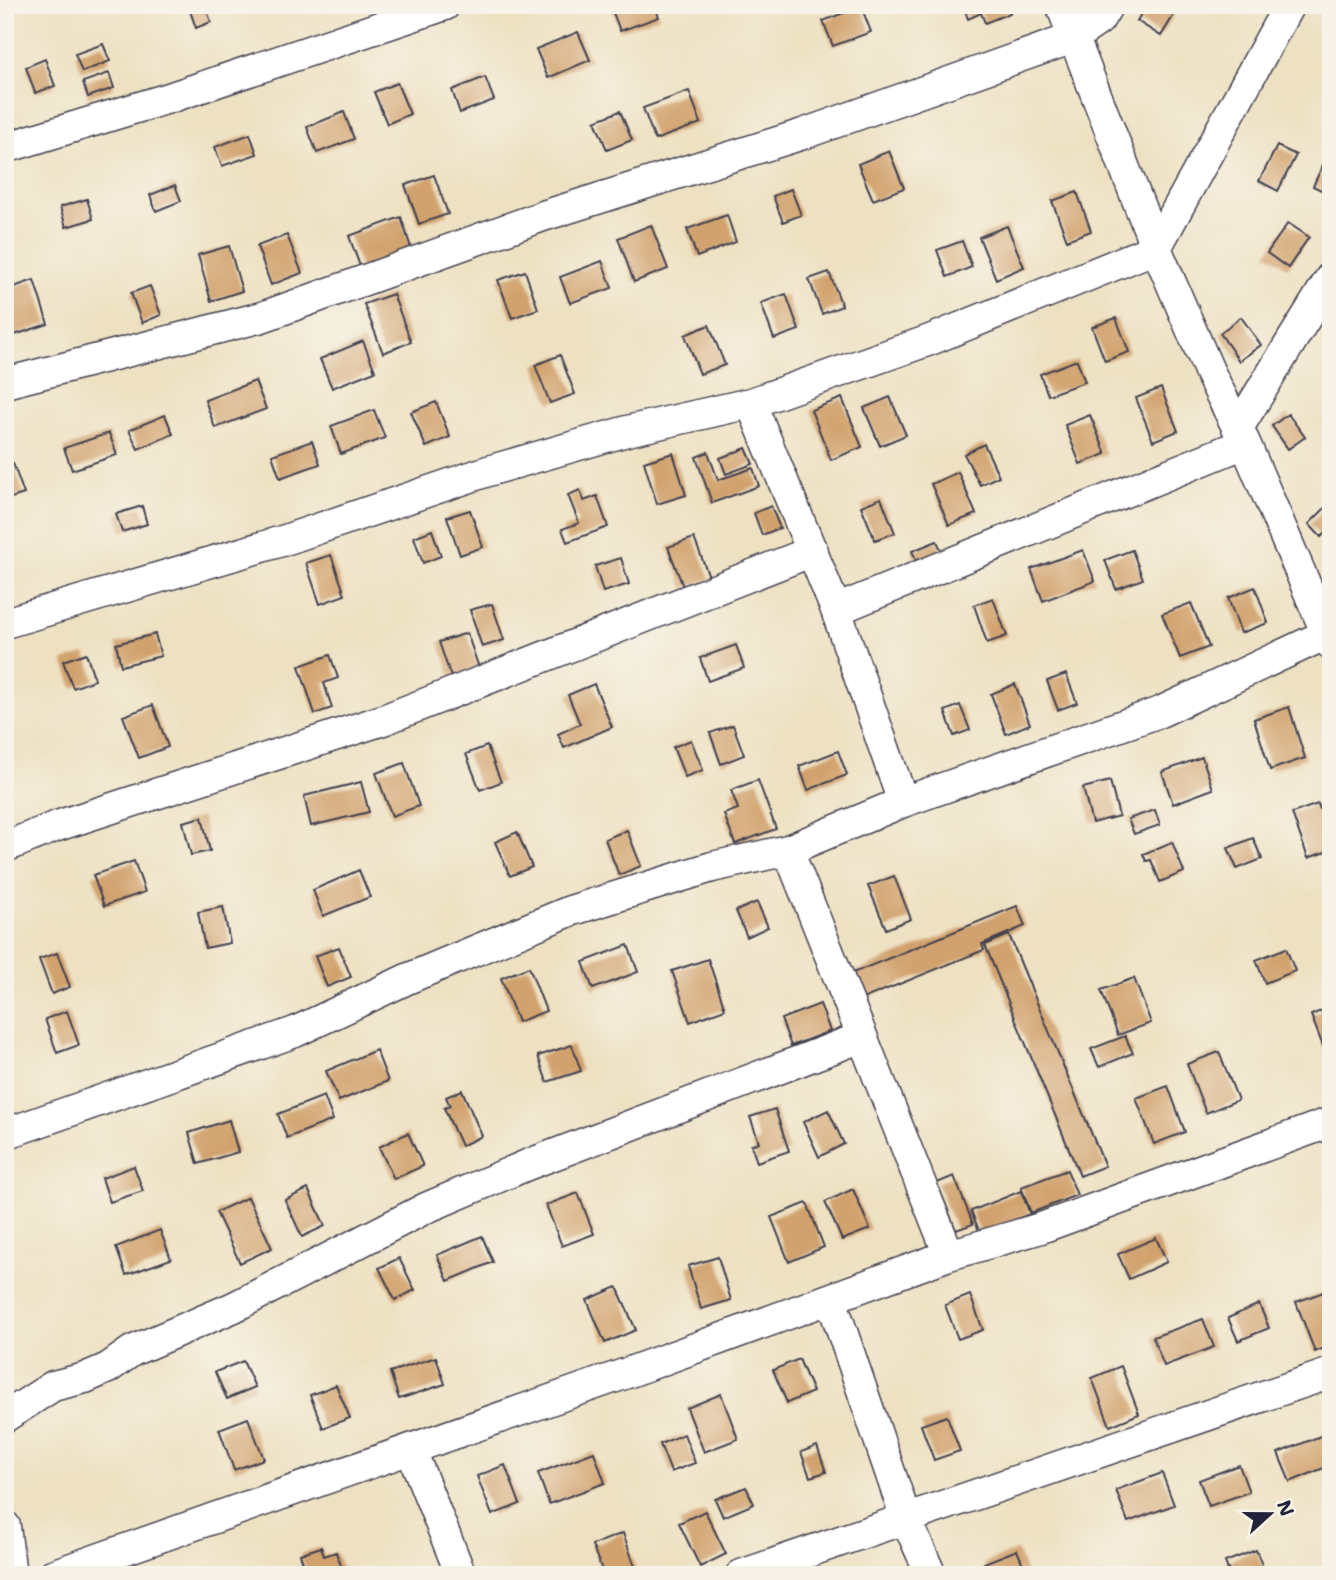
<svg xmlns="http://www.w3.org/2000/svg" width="1336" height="1580" viewBox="0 0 1336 1580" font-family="'Shantell Sans',sans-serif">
<rect width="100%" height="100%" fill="#f7f3e8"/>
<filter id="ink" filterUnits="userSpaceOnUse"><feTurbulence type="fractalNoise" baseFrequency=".0143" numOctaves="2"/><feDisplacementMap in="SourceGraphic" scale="14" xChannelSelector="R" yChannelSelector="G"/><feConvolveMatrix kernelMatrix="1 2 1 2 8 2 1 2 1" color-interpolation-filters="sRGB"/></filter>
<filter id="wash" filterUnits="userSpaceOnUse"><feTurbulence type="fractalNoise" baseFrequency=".00686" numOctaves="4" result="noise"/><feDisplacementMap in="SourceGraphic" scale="28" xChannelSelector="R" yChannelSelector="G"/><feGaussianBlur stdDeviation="1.57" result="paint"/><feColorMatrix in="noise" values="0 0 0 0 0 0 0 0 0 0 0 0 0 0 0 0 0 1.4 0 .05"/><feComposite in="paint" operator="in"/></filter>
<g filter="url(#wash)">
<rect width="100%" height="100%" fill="#eee1c2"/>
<g id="blocks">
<!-- building -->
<path fill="#d1a26d" d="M188 5H205L211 22 196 28Z
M616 5H654L659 17 620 31 611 7Z
M963 5H1007L1010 13 985 23 981 13 968 19Z
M1146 5H1180L1161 36 1137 21Z
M861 6 871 32 833 46 823 21Z
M578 32 590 60 548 78 536 49Z
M103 44 110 61 82 72 75 54Z
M45 59 55 86 35 93 26 67Z
M109 73 114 88 88 97 83 82Z
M485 77 494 100 460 113 452 90Z
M397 83 410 114 387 124 374 92Z
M689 91 701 123 655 140 643 108Z
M620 111 632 140 607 150 595 121Z
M344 112 354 139 317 153 307 127Z
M250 134 257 154 222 166 215 147Z
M1277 146 1296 155 1278 191 1259 181Z
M1331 148V195L1313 186Z
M889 151 904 188 873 200 858 164Z
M434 175 448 214 419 224 405 185Z
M175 185 181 201 156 211 150 195Z
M791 189 801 215 783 222 773 196Z
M1077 192 1091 231 1067 240 1052 201Z
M87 199 93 219 66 227 60 207Z
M727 215 736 242 697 257 687 229Z
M401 217 412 251 361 269 349 236Z
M1288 223 1309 237 1288 268 1267 253Z
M651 225 668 269 634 282 618 238Z
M1007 226 1024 267 996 279 979 237Z
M287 235 302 273 271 285 257 246Z
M962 241 972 267 947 277 937 250Z
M229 246 242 291 211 301 198 255Z
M602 261 612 288 570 303 560 277Z
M525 271 538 309 512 318 498 280Z
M829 272 842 306 822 314 809 279Z
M34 280 48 324 5 338V290Z
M150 286 161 315 142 323 131 293Z
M393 294 411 342 383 353 364 304Z
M786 294 799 330 774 339 761 303Z
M1241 317 1261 345 1239 361 1220 333Z
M1116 318 1129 352 1105 361 1092 327Z
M709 325 725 365 700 374 685 335Z
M363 341 375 371 332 388 320 359Z
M560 355 575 394 550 403 535 365Z
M1077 360 1085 382 1048 395 1040 374Z
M255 381 266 409 215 428 205 400Z
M1161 388 1178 431 1153 441 1136 398Z
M890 397 906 435 880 446 864 408Z
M842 398 862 447 831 460 811 410Z
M436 402 450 437 426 447 411 412Z
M374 410 385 438 341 454 331 426Z
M1288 414 1305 437 1288 449 1272 426Z
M165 415 173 434 138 449 129 430Z
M1090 415 1106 454 1080 464 1065 425Z
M109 433 117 455 72 470 64 448Z
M312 441 320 464 280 478 272 455Z
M984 444 999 476 980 485 964 454Z
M746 448 753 464 726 474 720 458Z
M708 452 718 480 753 468 759 486 712 503 696 457Z
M673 453 686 495 657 504 644 462Z
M13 463 24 494 5 500V466Z
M958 472 976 514 949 525 931 484Z
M580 490 584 501 597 496 608 527 567 542 562 529 579 523 568 495Z
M881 498 895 533 875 540 861 506Z
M142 506 147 524 122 532 116 514Z
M771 506 780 528 762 535 754 513Z
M1326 507 1331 511V527L1321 537 1309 524Z
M470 510 483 547 460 555 447 517Z
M432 530 441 556 423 563 414 537Z
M694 538 710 579 684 589 668 547Z
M937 541 944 557 919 567 912 551Z
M1083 550 1095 581 1043 601 1031 569Z
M1132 550 1143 579 1116 589 1105 560Z
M331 555 345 595 320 604 306 563Z
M621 558 629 584 603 592 595 566Z
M1255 587 1268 623 1241 633 1228 598Z
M993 598 1007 636 987 643 974 605Z
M1191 603 1209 647 1180 658 1162 614Z
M492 604 504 640 482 647 470 610Z
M467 633 479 668 451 677 439 642Z
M155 634 161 656 121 666 116 644Z
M736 645 744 668 708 681 700 658Z
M86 653 95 680 73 688 63 661Z
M330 655 338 678 324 683 332 708 315 714 299 666Z
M1066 674 1077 703 1058 710 1047 681Z
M594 684 612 727 564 748 558 734 580 724 568 695Z
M1015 684 1030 724 1006 734 991 694Z
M153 705 168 747 139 758 123 716Z
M960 705 970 730 954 736 945 711Z
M1289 707 1305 758 1270 770 1254 719Z
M733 725 744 755 721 764 710 733Z
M691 740 703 770 685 777 673 747Z
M487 746 501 782 480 790 466 754Z
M838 751 847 775 808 790 799 766Z
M1202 757 1213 789 1173 804 1162 772Z
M404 763 419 806 392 816 376 773Z
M758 780 776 829 735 844 724 814 738 809 731 790Z
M1110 781 1119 816 1092 823 1083 788Z
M361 782 369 812 311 826 304 796Z
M1318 804 1331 837V850L1308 858 1292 813Z
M1155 810 1160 825 1134 834 1128 819Z
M202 817 210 851 191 855 183 822Z
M627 830 641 866 619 875 605 839Z
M517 832 532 867 510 876 495 842Z
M1253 838 1262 859 1237 869 1228 848Z
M1172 842 1184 872 1160 882 1151 860 1146 861 1143 854Z
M134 861 145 892 104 906 93 875Z
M359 870 370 897 323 916 313 890Z
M894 876 911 919 886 929 868 886Z
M757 902 768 927 747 937 736 911Z
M1017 906 1025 926 982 944 984 950 860 1000 850 974Z
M223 907 230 943 205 948 198 912Z
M1009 935 1105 1166 1080 1176 985 945Z
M628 945 638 972 593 989 583 962Z
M339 947 351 977 327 987 315 956Z
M1286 948 1295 971 1265 983 1256 960Z
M57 953 70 987 52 994 39 959Z
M708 959 725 1009 690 1022 672 971Z
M529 967 546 1011 518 1022 501 978Z
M1134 978 1151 1023 1118 1035 1101 990Z
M820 1004 830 1031 791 1046 781 1019Z
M1331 1007V1058L1328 1059 1311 1015Z
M67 1011 79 1045 57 1053 45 1019Z
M1125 1036 1133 1053 1099 1067 1091 1049Z
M572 1045 581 1071 547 1082 538 1056Z
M376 1050 388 1081 339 1101 326 1071Z
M1219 1052 1238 1100 1206 1113 1187 1064Z
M1168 1086 1185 1132 1154 1144 1136 1098Z
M462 1090 482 1136 461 1146 444 1108 450 1106 446 1097Z
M324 1096 333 1120 287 1138 278 1114Z
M775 1109 789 1151 757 1162 751 1145 759 1142 750 1117Z
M828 1110 844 1144 819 1157 803 1122Z
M229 1120 238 1152 198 1164 189 1133Z
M408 1133 423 1166 394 1179 379 1147Z
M134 1166 143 1191 110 1202 102 1178Z
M1067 1170 1077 1195 1031 1213 1021 1187Z
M954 1176 973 1224 956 1230 937 1183Z
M308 1189 325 1226 302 1237 285 1200Z
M853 1189 870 1229 842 1240 825 1202Z
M1021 1191 1030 1214 980 1233 971 1211Z
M578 1193 594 1234 562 1246 546 1205Z
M248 1197 272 1248 240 1263 216 1212Z
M807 1203 824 1247 789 1262 771 1217Z
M160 1230 171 1259 126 1275 116 1247Z
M482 1236 493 1262 448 1281 437 1255Z
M1156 1238 1167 1262 1129 1279 1118 1254Z
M718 1257 731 1300 701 1309 688 1266Z
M399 1258 415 1290 395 1300 379 1268Z
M617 1287 636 1330 605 1343 587 1300Z
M1329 1290 1331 1345 1315 1352 1296 1302Z
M970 1295 983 1330 958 1339 945 1305Z
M1259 1304 1269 1328 1238 1341 1228 1318Z
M1203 1319 1214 1347 1164 1366 1153 1337Z
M436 1357 445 1384 399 1399 390 1372Z
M799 1359 813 1392 787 1403 773 1370Z
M243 1361 255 1387 227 1399 215 1372Z
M1121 1366 1139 1414 1110 1426 1092 1378Z
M336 1385 350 1418 323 1428 310 1395Z
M721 1394 738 1439 704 1452 687 1408Z
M947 1416 960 1451 934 1460 921 1425Z
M248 1418 264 1459 234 1470 219 1429Z
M684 1434 695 1463 671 1472 660 1444Z
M1323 1435 1331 1454V1465L1290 1482 1278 1453Z
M817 1446 826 1472 810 1477 801 1452Z
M594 1452 605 1483 549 1504 538 1473Z
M505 1465 520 1504 492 1515 477 1476Z
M1239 1465 1249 1492 1209 1506 1199 1480Z
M1162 1473 1174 1505 1128 1522 1116 1490Z
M746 1487 754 1504 723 1517 715 1499Z
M705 1511 726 1554 700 1567 679 1523Z
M623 1533 637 1572 604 1575 592 1545Z
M321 1547 324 1556 336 1552 343 1571 307 1575 300 1554Z
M1017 1550 1026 1572 989 1575 984 1563Z
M1256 1550 1266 1575H1230L1225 1562Z"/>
</g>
</g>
<g filter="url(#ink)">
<use href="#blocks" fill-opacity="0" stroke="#413f4f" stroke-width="2"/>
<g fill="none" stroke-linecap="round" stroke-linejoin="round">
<!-- minor casing -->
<g stroke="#413f4f" stroke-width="33">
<path id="minor" d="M1061 5 1156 248 1210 373 1245 443 1331 644
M5 148 172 97 445 5
M5 383 262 317 543 216 803 134 1073 38 1099 20 1108 5
M751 403 836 610 903 802
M1238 428 1331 277
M836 610 1245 443
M5 623 282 541 488 471 627 431 751 403 930 340 1156 248 1289 5
M5 847 57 826 383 720 813 551
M788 850 949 1255
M5 1134 295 1032 407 979 570 911 712 867 788 850 903 802 1160 712 1331 632
M831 1299 906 1519 931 1575
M5 1417 53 1386 85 1378 108 1368 132 1351 234 1307 426 1208 527 1165 862 1037
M411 1450 461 1575
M5 1526 11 1575
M52 1575 627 1373 949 1255 1041 1228 1331 1122
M741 1575 1331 1373"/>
</g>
<!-- minor -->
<use href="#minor" stroke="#fff" stroke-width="30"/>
</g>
</g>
<!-- margin -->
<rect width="1336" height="1580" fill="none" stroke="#f7f3e8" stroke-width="28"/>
<!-- north arrow -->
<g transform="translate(1270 1514) rotate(69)" stroke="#f7f3e8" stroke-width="5" paint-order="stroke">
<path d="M0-5L12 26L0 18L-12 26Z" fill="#22223b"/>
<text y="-10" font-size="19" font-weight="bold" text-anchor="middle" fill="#22223b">N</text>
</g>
</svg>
